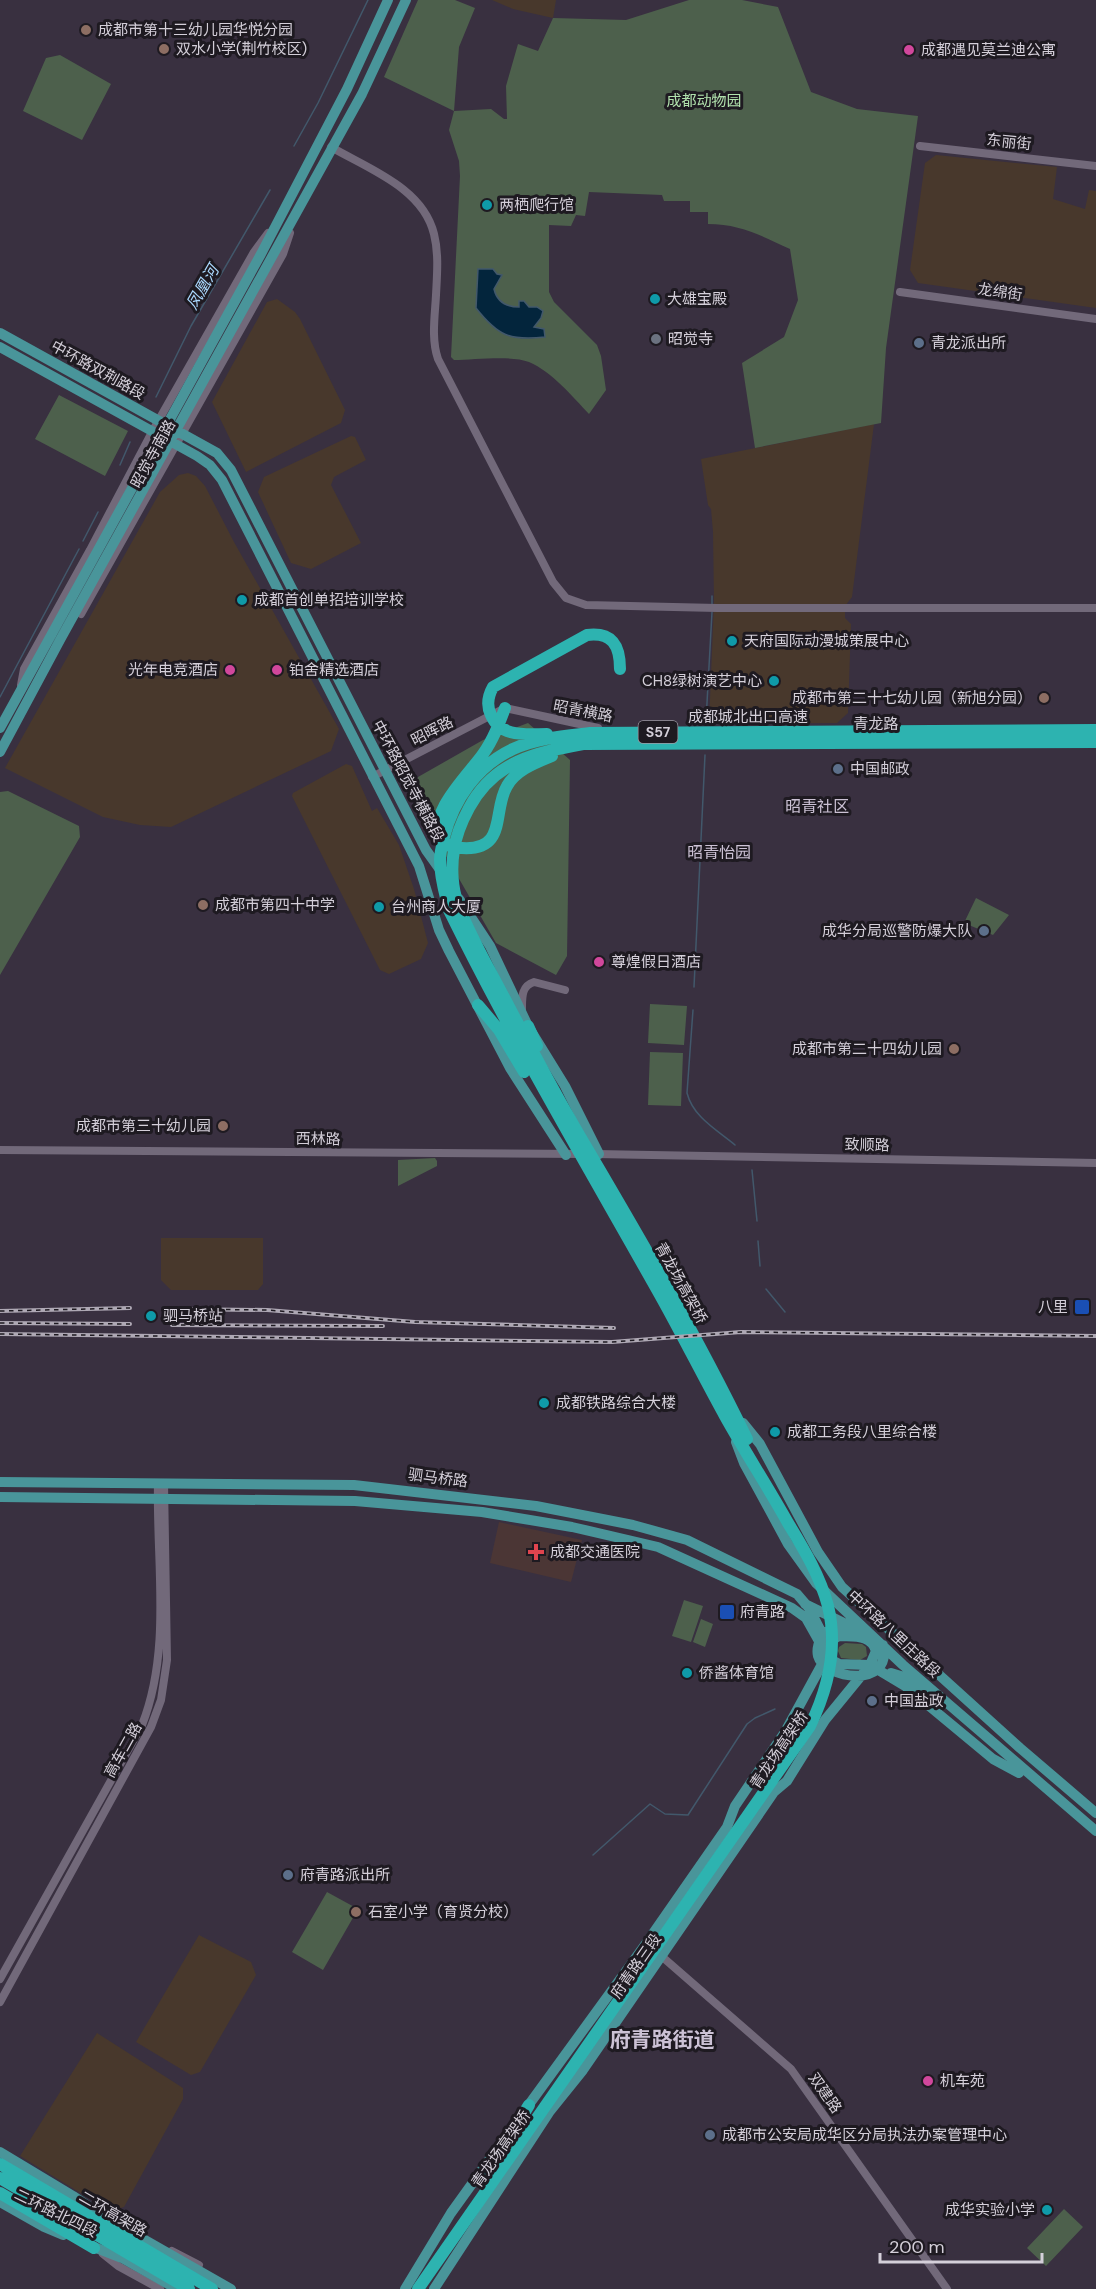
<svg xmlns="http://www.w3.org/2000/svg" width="1096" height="2289" viewBox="0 0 1096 2289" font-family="'DM Sans','Noto Sans SC',sans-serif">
<rect width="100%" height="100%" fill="#393040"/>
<!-- commercial -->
<path fill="#48382c" d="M492 0H556L553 18 513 9Z
M936 155 1057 167 1053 199 1085 209 1089 190 1096 191V308L918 283 910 270 925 163Z
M277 299 295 312 300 319 345 410 341 423 246 472 212 402 267 302Z
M874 424 852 597 845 606V618L851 624 848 713 837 723 709 724 714 602 713 532 711 509 708 505 701 459Z
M351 436 355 437 366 460 334 477 331 485 361 543 311 569 291 563 258 492 264 477Z
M188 473 196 476 205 486 234 542 339 729 331 751 171 827 140 825 103 817 5 768 160 492 179 475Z
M346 764 352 766 372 811 377 808 399 845 414 889 428 943 421 959 389 974 380 970 292 796 293 793Z
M161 1238H263V1284L258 1290H171L161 1280Z
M199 1935 251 1962 256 1975 200 2072 191 2075 136 2042Z
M97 2033 183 2088V2099L124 2207 110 2211 20 2156Z"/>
<!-- medical -->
<path fill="#4b3635" d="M499 1522 582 1540 571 1582 490 1563Z"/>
<!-- green -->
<path fill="#4d604c" d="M418 0H455L475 8 459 47 454 111 491 109 504 119H507L506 86 518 44 538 51 553 18 626 20 689 0H742L778 7 811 92 857 109 918 116 886 348 881 423 755 448 742 363 784 337 798 300 790 249C762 236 740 224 708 224V212H690V201H664L662 195 589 192 585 216 576 215 571 226 549 225V292L554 302 597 345 601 356 606 390 589 414C572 396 552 372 529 362 511 355 474 360 454 360L451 357 460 176 459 161 449 130 454 111 384 77Z
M60 55 111 84 82 140 23 111 46 58Z
M59 395 128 431 105 476 35 439Z
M528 723 570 760 567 956 556 975 496 943 412 797 418 777 483 740Z
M8 791 79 826 80 837 0 975V792Z
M976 898 1009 915 993 935 964 923Z
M650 1004 687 1006 684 1045 648 1043Z
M650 1052 683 1053 681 1106 648 1105Z
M435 1158 437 1161V1166L398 1186V1160Z
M684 1600 703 1606 691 1642 672 1636Z
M701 1619 713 1624 705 1647 693 1642Z
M845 1643 862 1644 866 1647 867 1656 860 1660 841 1658 838 1651 839 1647Z
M327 1892 358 1909 323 1970 292 1952Z
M1064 2209 1083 2227 1046 2266 1027 2248Z"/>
<!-- water -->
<path fill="#03253c" stroke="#42586b" stroke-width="1.5" d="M478 269H493L497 274 502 275 494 289C497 302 507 307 519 307V301H524L529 307H537L543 311 541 318 534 327 544 329 545 337C510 341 498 336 476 308Z"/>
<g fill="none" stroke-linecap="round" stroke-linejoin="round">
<!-- stream -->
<path stroke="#42586b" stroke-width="1.5" d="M294 146 318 103 368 0
M156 397 191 326 270 190
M120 465 130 442
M83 541 98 512
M712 604V596
M0 697 79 549
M706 721 712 612
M694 987 705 755
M693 1010 687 1093C693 1117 717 1130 735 1145
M752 1170 757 1221
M758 1241 760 1266
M766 1289 785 1312
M593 1855 650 1804 665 1814 688 1815 747 1724 755 1718 775 1709"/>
<!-- minor -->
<path stroke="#72697a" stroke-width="8" d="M920 146 1096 166
M331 147C369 169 423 188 434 234 439 254 437 275 436 295 435 315 431 339 438 359L553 582 566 598 586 605 717 608H1096
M900 292 1096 319
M81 614 283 254 290 233
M21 685 24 669 90 550 152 432 254 252 268 233
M372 777 505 708 598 728
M522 1010C522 998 521 986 534 982L565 990
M0 1150 583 1154
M595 1154 1096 1163
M659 1954 791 2069 947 2289
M0 1979 142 1725C172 1649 156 1562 158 1483
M0 2002 151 1727 161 1700 167 1660 164 1483
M172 2251 199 2265
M103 2254 118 2266 160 2289"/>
<!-- major -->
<path stroke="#49959a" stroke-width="10" d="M0 333 217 453 231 470 385 770 426 850 441 871
M0 347 197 456 210 465 222 480 419 866 439 930 449 951 510 1068 566 1155
M0 728 261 254 347 89 388 0
M0 752 60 640 362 94 406 0
M459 899 490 946 528 1026 565 1086 599 1154
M743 1423 760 1444 818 1552 842 1587 1020 1748 1096 1813
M736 1442 744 1463 788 1544 816 1583 903 1665 1096 1831
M0 1482 354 1485 536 1506 633 1525 687 1540 797 1594 809 1608 827 1643
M0 1497 355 1501 482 1512 572 1527 658 1547 792 1608 806 1618 824 1650
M805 1604 850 1626
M866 1631 840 1627 823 1633C820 1640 816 1648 818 1656 824 1679 893 1689 883 1645
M839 1636C854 1637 871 1634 876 1651L870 1665 839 1664 826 1657 824 1650 827 1643Z
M891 1673 904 1677 922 1690
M525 2110 645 1945 727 1827 735 1806 785 1732 826 1657
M0 2152 73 2196 103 2216 231 2289
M0 2202 44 2227 63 2235
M86 2244 122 2258 177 2289
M405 2289 451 2213 492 2156
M434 2289 550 2111 583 2070 774 1792 787 1781 825 1720 870 1665 905 1686 993 1759 1019 1773"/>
<!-- highway -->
<path stroke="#2db3b0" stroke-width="12" d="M505 708C499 724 493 740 483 754 470 773 425 815 442 839 446 846 454 848 462 848 508 851 492 811 507 786 516 770 535 763 552 756
M547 734C526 734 501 738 491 715 486 705 488 696 493 687L587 635C612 632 620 645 620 669
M478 1005 499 1030 524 1072
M528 1026 537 1046
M747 1439C696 1334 637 1233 578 1133 550 1085 524 1035 498 986 484 959 468 932 458 904 452 888 451 867 454 850 456 835 462 821 469 808 494 761 535 753 583 744L1096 742
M0 2164 212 2289
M489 2170 529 2105
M0 2178 189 2289
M0 2193 94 2248
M418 2289 810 1726C828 1689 838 1647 828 1606 820 1576 804 1549 788 1523 768 1487 745 1452 725 1416 704 1378 685 1340 664 1302 591 1172 515 1044 449 910 445 893 440 878 440 860 440 853 442 845 444 837 454 799 477 766 513 749 537 738 564 736 590 733L1096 730"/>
<!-- rail casing -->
<g stroke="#aea8b4" stroke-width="4">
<path id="rail" d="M172 1309 267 1310 415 1322 614 1328
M0 1311 130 1308
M0 1323 130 1324
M172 1325 383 1326
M0 1334 612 1342 741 1332 1096 1336"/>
</g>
<!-- rail -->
<use href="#rail" stroke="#1e1a21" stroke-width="1.5" stroke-dasharray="4.5" stroke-linecap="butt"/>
</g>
<!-- markers -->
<g fill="#8d6e63" stroke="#1e1a21" stroke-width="2">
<circle cx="86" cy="30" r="6"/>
<circle cx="164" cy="49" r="6"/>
<circle cx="1044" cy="698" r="6"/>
<circle cx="203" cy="905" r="6"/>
<circle cx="954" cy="1049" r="6"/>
<circle cx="223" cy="1126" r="6"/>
<circle cx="356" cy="1912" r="6"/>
</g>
<g fill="#d1479c" stroke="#1e1a21" stroke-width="2">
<circle cx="909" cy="50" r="6"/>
<circle cx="230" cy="670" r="6"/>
<circle cx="277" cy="670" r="6"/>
<circle cx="599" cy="962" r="6"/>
<circle cx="928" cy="2081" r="6"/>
</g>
<g fill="#0f9aa8" stroke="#1e1a21" stroke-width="2">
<circle cx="487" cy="205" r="6"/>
<circle cx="655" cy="299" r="6"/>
<circle cx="242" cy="600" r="6"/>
<circle cx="732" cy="641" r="6"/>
<circle cx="774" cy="681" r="6"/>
<circle cx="379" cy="907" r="6"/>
<circle cx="151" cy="1316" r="6"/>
<circle cx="544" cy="1403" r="6"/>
<circle cx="775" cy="1432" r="6"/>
<circle cx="687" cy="1673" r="6"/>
<circle cx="1047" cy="2210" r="6"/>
</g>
<circle fill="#6b7280" stroke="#1e1a21" stroke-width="2" cx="656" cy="339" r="6"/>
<g fill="#5c6f8a" stroke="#1e1a21" stroke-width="2">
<circle cx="919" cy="343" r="6"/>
<circle cx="838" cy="769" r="6"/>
<circle cx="984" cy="931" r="6"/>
<circle cx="872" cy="1701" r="6"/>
<circle cx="288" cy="1875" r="6"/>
<circle cx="710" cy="2135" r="6"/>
</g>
<g fill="#1a4fb4" stroke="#1e1a21" stroke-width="2">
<rect x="1074" y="1299" width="16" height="16" rx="3"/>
<rect x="719" y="1604" width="16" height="16" rx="3"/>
</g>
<path fill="#e0444e" stroke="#1e1a21" stroke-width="2" d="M533 1543h6v6h6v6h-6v6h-6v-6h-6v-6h6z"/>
<g text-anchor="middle" stroke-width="6" stroke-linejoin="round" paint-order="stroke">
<!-- shield labels -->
<rect fill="#1e1a21" stroke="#9d99a2" stroke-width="1.5" x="638.5" y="721" width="39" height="22" rx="4.5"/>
<g font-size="14" font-weight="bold" fill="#d4cfd9">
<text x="658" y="737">S57</text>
</g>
<!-- poi labels -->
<g font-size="15" fill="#d4cfd9" stroke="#1e1a21" text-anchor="start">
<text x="98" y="35">成都市第十三幼儿园华悦分园</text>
<text x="176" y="54">双水小学(荆竹校区)</text>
<text x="921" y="55">成都遇见莫兰迪公寓</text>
<text x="499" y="210">两栖爬行馆</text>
<text x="667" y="304">大雄宝殿</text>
<text x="668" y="344">昭觉寺</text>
<text x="931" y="348">青龙派出所</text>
<text x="254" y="605">成都首创单招培训学校</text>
<text x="744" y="646">天府国际动漫城策展中心</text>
<text x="218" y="675" text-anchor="end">光年电竞酒店</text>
<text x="289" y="675">铂舍精选酒店</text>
<text x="762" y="686" text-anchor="end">CH8绿树演艺中心</text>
<text x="1032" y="703" text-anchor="end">成都市第二十七幼儿园（新旭分园）</text>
<text x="850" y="774">中国邮政</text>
<text x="215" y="910">成都市第四十中学</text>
<text x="391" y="912">台州商人大厦</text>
<text x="972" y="936" text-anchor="end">成华分局巡警防爆大队</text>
<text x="611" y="967">尊煌假日酒店</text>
<text x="942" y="1054" text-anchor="end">成都市第二十四幼儿园</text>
<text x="211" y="1131" text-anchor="end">成都市第三十幼儿园</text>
<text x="1068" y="1312" text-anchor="end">八里</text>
<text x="163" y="1321">驷马桥站</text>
<text x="556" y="1408">成都铁路综合大楼</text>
<text x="787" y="1437">成都工务段八里综合楼</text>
<text x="550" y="1557">成都交通医院</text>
<text x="740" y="1617">府青路</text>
<text x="699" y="1678">侨酱体育馆</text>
<text x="884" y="1706">中国盐政</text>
<text x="300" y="1880">府青路派出所</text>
<text x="368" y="1917">石室小学（育贤分校）</text>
<text x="940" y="2086">机车苑</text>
<text x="722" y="2140">成都市公安局成华区分局执法办案管理中心</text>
<text x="1035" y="2215" text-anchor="end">成华实验小学</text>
</g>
<!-- park labels -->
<g font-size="15" fill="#b1e2ad" stroke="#1e1a21">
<text x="704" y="106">成都动物园</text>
</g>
<!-- street labels -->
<g font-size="15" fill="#d4cfd9" stroke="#1e1a21">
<text transform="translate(1009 142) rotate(6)" y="5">东丽街</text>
<text transform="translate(1000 292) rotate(8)" y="5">龙绵街</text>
<text transform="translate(98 370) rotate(29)" y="5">中环路双荆路段</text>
<text transform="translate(153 454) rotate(-61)" y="5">昭觉寺南路</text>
<text transform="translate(583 711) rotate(11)" y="5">昭青横路</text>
<text x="748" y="722">成都城北出口高速</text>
<text x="876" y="729">青龙路</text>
<text transform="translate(432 731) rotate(-27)" y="5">昭晖路</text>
<text transform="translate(408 781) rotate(62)" y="5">中环路昭觉寺横路段</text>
<text transform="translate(318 1139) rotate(1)" y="5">西林路</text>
<text transform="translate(867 1145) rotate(1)" y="5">致顺路</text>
<text transform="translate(681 1283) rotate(61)" y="5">青龙场高架桥</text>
<text transform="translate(438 1478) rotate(7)" y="5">驷马桥路</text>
<text transform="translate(894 1634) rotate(43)" y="5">中环路八里庄路段</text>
<text transform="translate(123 1750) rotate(-61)" y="5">高车二路</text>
<text transform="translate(779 1750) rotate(-56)" y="5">青龙场高架桥</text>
<text transform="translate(636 1966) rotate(-55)" y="5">府青路三段</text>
<text transform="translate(825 2093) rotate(55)" y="5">双建路</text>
<text transform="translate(501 2149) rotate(-55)" y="5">青龙场高架桥</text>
<text transform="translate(56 2213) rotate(26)" y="5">二环路北四段</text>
<text transform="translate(113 2214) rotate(30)" y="5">二环高架路</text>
</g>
<!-- water labels -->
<g font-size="16" font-style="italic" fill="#aad8fd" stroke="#1e1a21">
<text transform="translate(202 287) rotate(-60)" y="6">凤凰河</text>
</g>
<!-- neighbourhood labels -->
<g font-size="16" fill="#ccc2d5" stroke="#1e1a21">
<text x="817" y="812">昭青社区</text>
<text x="719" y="858">昭青怡园</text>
</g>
<!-- district labels -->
<g font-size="21" font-weight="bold" fill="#ccc2d5" stroke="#1e1a21">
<text x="662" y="2047">府青路街道</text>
</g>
</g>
<!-- scale -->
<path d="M880 2253v9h162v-9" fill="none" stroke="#d4cfd9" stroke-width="3"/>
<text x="889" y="2253" font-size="18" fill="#d4cfd9" stroke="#1e1a21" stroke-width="4.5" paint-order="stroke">200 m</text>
</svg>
